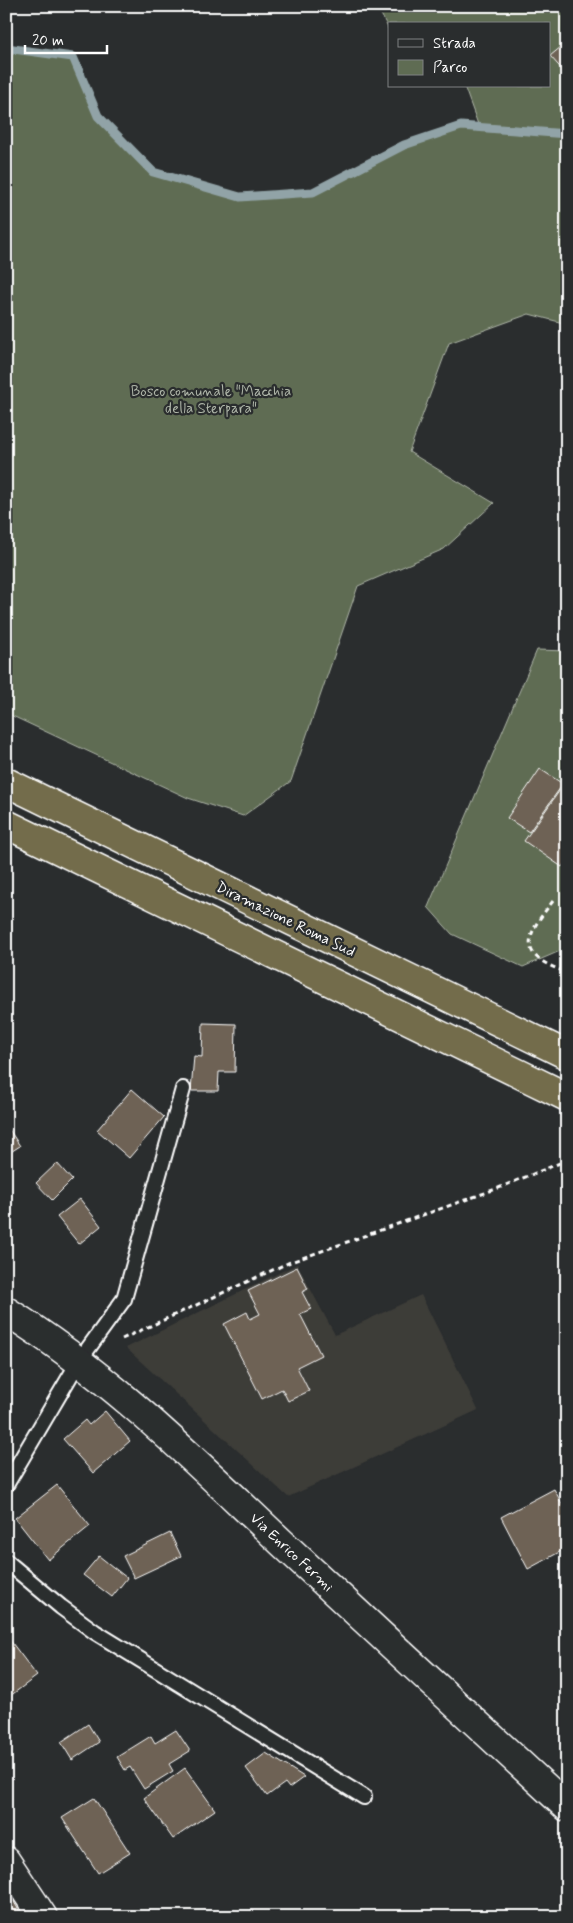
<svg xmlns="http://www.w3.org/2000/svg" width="573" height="1923" viewBox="0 0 573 1923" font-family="Mynerve,sans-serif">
<rect width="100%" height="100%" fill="#2a2d2e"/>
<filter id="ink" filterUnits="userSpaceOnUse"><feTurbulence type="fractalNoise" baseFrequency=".02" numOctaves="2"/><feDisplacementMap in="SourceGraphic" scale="10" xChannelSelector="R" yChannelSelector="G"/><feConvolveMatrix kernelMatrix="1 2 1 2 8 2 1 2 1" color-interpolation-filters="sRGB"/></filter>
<g filter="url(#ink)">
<!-- built -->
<path fill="#3e3d39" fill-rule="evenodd" d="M297 1264 335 1335 421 1295 478 1410 288 1497 126 1348ZM307 1289 302 1292 311 1309 300 1314 321 1355 297 1367 309 1391 288 1401 282 1389 261 1399 224 1324 246 1312 250 1319 260 1314 248 1291Z"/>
<!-- green -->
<path fill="#5f6c53" stroke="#afb6a9" d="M391 6H567V324L529 314 449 343 409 452 494 503 444 549 358 586 291 781 243 816 188 798 6 713V48L73 57 98 116 153 172 241 197 313 192 404 145 461 126 479 127 464 86H549V24H389V30L380 12Z
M537 650 567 651V948L523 967 452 934 428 907Z"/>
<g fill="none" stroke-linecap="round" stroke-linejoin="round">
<!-- stream -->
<path stroke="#91a3a7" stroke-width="9" d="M6 48 73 57 98 116 153 172 240 197 313 192 404 145 461 126 567 134"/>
</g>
<!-- building -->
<path fill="#6e6254" stroke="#fff" d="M567 42V75L550 56Z
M540 769 563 784 529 832 507 818Z
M567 780V860L562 867 524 841Z
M203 1023 236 1024 235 1072H219L218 1091H191L194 1056 202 1057Z
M132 1089 164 1117 129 1158 97 1130Z
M6 1125 20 1146 6 1155Z
M57 1163 72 1180 52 1200 36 1183Z
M80 1199 101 1226 79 1244 57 1217Z
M297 1267 308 1289 302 1292 311 1309 300 1314 321 1355 297 1367 309 1391 288 1401 282 1389 262 1399 224 1324 247 1312 250 1319 260 1314 248 1291Z
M105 1411 130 1441 93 1473 63 1439 85 1420 89 1425Z
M57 1485 90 1526 48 1560 15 1518Z
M554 1489 567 1513V1548L528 1569 501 1517Z
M170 1533 181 1556 134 1578 123 1556Z
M99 1556 127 1578 112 1597 83 1575Z
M9 1639 37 1676 6 1699V1641Z
M88 1724 99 1742 72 1760 61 1742Z
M176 1730 190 1751 169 1764 173 1771 144 1789 130 1767 125 1770 117 1757 151 1736 155 1743Z
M266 1753 304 1777 289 1788 285 1783 267 1796 246 1768Z
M185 1768 215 1810 173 1839 144 1798Z
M94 1798 130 1853 98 1873 62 1818Z
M11 1897 23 1917H6V1899Z"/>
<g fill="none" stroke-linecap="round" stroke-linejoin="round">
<!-- service casing -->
<g stroke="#fff" stroke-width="18">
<path id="service" d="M6 1485 79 1361 124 1299 183 1089
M6 1561 61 1607 95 1632 364 1797"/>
</g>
<!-- minor casing -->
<g stroke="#fff" stroke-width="31">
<path id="minor" d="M6 1861 43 1917"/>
</g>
<!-- tertiary casing -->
<g stroke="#fff" stroke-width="31">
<path id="tertiary" d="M6 1311C108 1374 194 1460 281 1542 376 1631 471 1718 567 1807"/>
</g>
<!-- motorway casing -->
<g stroke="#fff" stroke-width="31">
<path id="motorway" d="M6 782 567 1055
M6 824 567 1097"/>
</g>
<!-- path -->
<path stroke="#fff" stroke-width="3" stroke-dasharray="5 4" stroke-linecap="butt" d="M553 901C541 917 515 945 542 961 549 966 559 969 567 973
M122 1339 288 1263 496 1189 560 1163 567 1148"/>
<!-- service -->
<use href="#service" stroke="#2a2d2e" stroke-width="14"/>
<!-- minor -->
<use href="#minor" stroke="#2a2d2e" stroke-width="28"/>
<!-- tertiary -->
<use href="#tertiary" stroke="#2a2d2e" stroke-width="28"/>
<!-- motorway -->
<use href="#motorway" stroke="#736c4b" stroke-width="28"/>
</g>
</g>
<g text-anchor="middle" stroke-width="4.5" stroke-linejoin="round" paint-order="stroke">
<!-- park labels -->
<g font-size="15" fill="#afb6a9" stroke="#2a2d2e">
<text x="211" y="396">Bosco comunale "Macchia<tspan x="211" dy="17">della Sterpara"</tspan></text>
</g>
<!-- street labels -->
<g font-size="15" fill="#fff" stroke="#2a2d2e">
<text transform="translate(286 919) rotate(26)" y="5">Diramazione Roma Sud</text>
<text transform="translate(292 1552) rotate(43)" y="5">Via Enrico Fermi</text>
</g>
</g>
<!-- margin -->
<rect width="573" height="1923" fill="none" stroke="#2a2d2e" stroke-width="25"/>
<rect x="12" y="12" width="548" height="1898" fill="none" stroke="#fff" stroke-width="2" filter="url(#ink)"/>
<!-- legend -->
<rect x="388" y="22" width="162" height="65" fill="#2a2d2e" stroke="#7f8182"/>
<rect x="398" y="39" width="25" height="8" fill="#2a2d2e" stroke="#7f8182"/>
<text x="433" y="48" font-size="15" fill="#ffffff">Strada</text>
<rect x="398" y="60" width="25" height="15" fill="#5f6c53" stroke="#7f8182"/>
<text x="433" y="72" font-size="15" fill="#ffffff">Parco</text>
<!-- scale -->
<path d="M25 45v8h82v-8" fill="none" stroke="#ffffff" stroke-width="2.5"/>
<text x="32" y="45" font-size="15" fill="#ffffff" stroke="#2a2d2e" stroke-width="4" paint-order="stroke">20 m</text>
</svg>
